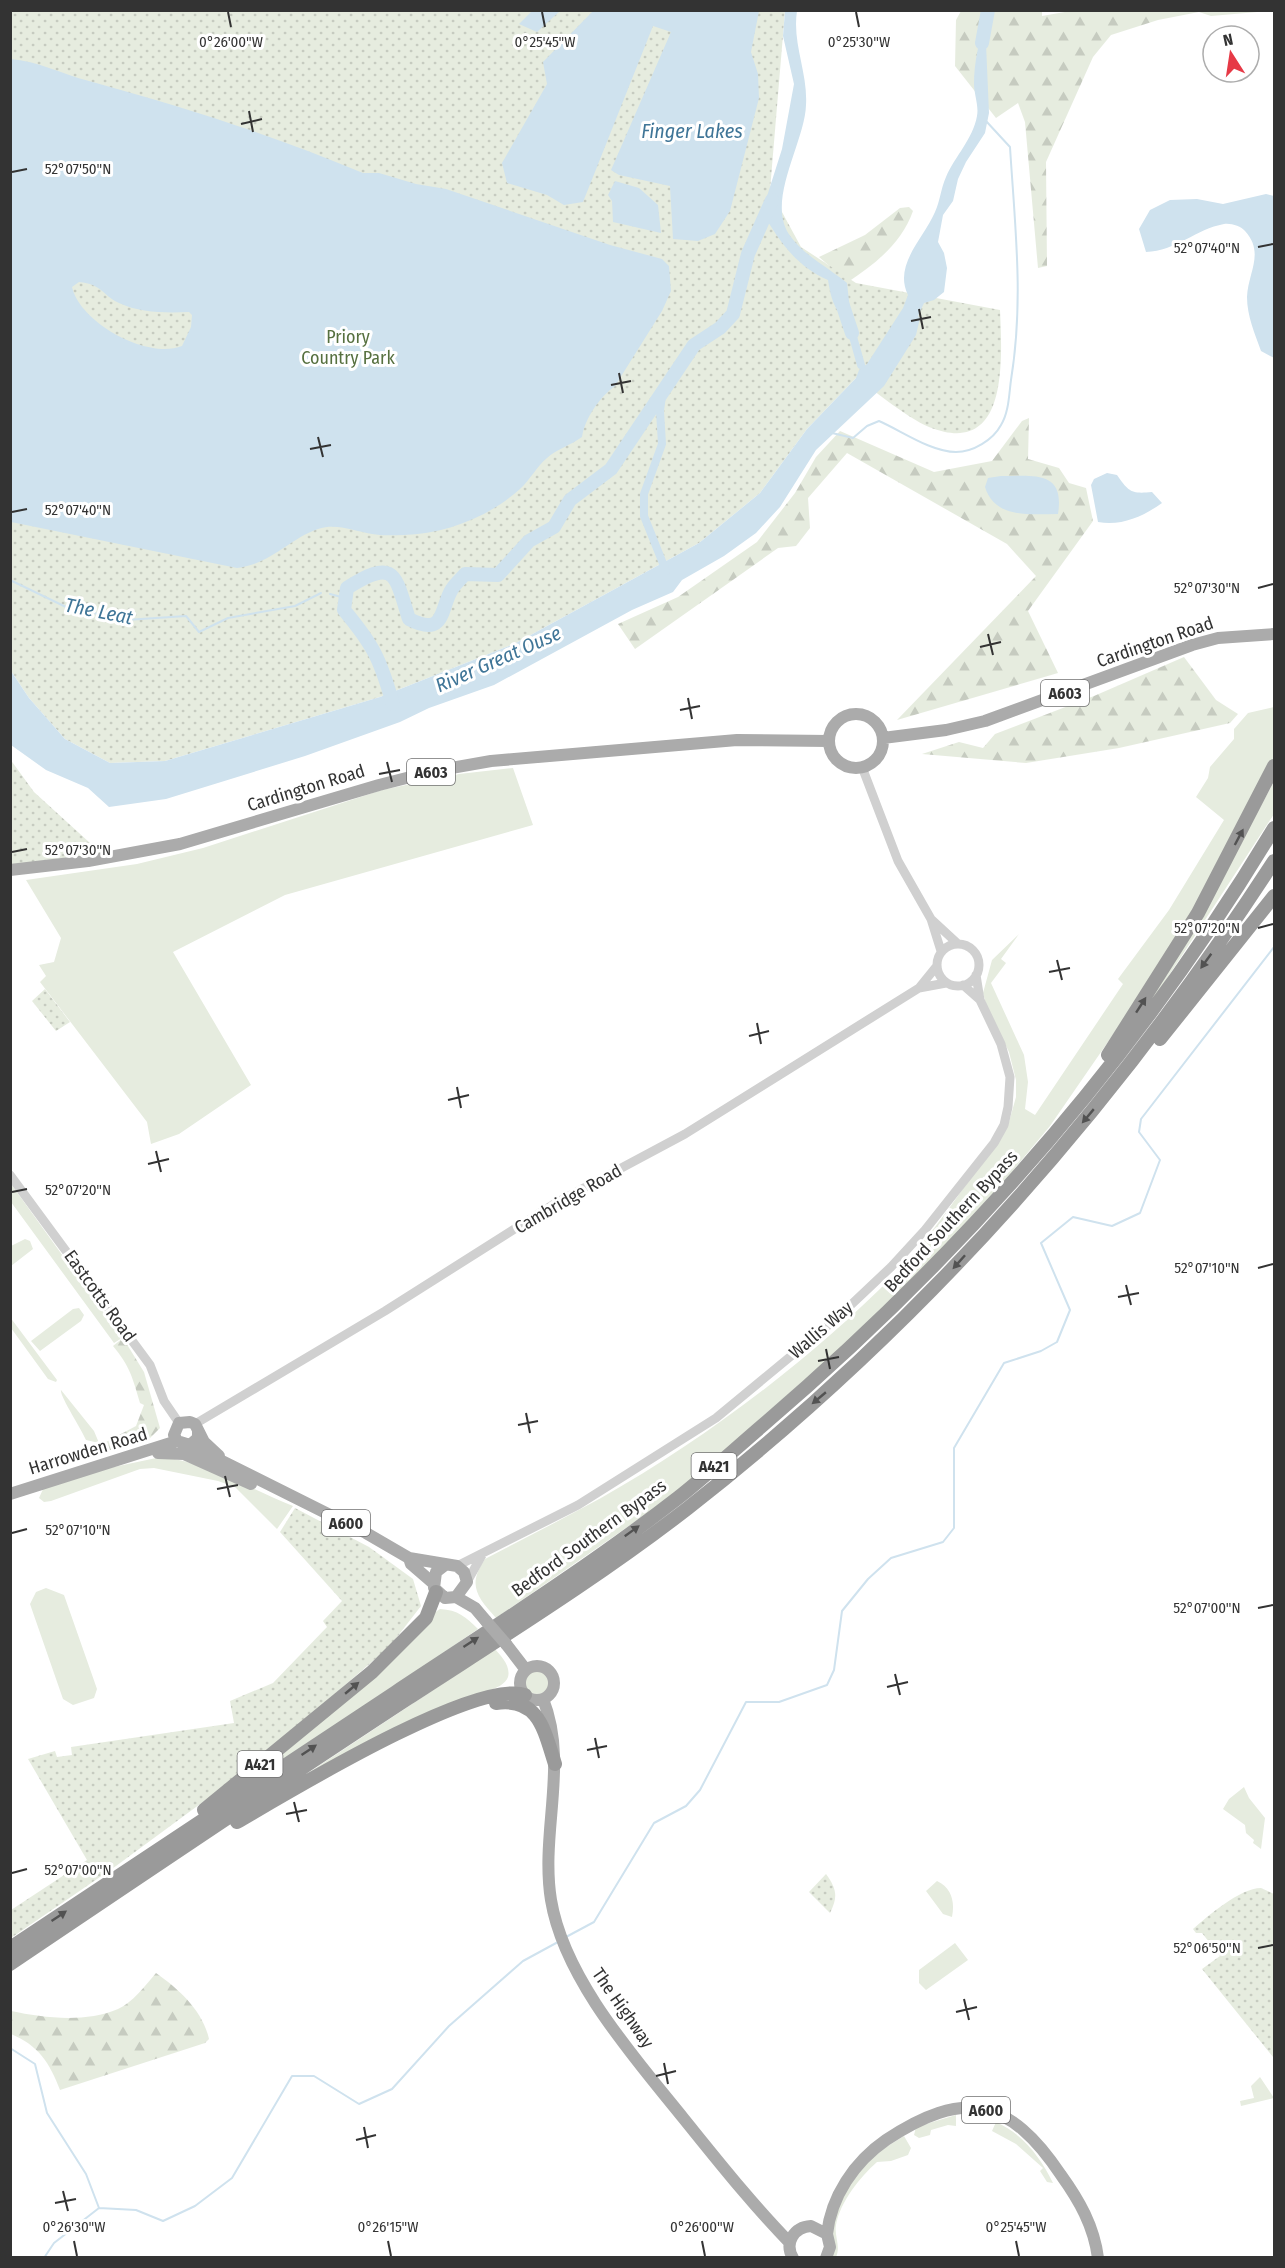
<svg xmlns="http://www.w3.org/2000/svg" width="1285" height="2268" viewBox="0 0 1285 2268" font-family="'Fira Sans Condensed',sans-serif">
<defs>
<pattern id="forest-firs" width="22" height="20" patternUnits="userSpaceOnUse" patternTransform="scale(1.5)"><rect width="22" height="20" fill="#e6ecdf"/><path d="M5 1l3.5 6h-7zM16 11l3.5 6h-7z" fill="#c6cbc0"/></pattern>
<pattern id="park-dots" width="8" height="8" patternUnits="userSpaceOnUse" patternTransform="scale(1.5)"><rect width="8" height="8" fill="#e6ecdf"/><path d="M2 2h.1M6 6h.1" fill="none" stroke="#c6cbc0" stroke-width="1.8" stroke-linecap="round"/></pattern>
</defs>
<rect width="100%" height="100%" fill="#fff"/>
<!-- grass -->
<path fill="#e6ecdf" d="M1274 707V758L1236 833 1161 965 1050 1126 985 1204 910 1287 675 1494 496 1618C477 1597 467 1585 485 1559 523 1539 563 1519 601 1498 704 1440 811 1359 894 1275 938 1230 973 1173 1009 1122L1016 1097V1080L1009 1052 987 1008 983 993 992 960 1019 934 1001 959 1006 963 991 983 1024 1055 1028 1082 1025 1109 1035 1115 1123 984 1118 979 1169 910 1224 820 1196 797 1208 778 1210 767 1234 739V729L1248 713Z
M513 768 533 825 285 895 173 952 251 1085 179 1134 151 1144 147 1122 40 982 46 976 39 965 54 962 61 938 26 880 137 864 203 848 382 790 459 774Z
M1274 782V814L1140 1020 1138 1018 1187 939Z
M11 1184 122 1338 114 1343 11 1202Z
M25 1239 30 1241 33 1249 11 1266V1246Z
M79 1308 84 1315 81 1321 40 1351 31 1341 73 1309Z
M10 1317 57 1380 56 1382 48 1379 11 1328Z
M61 1390 94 1431 99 1443 86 1440C82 1430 59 1395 61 1390Z
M161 1457C207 1462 250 1489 293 1506L277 1529 235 1487 218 1481 154 1468 140 1469 51 1501 44 1502 39 1498 44 1487 90 1472Z
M46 1588 64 1595 97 1689 94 1698 73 1705 63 1699 30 1604 36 1592Z
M440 1609C458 1610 466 1617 478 1629L263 1776 260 1773 380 1672 434 1613Z
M495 1649C501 1656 511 1666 508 1677 503 1691 472 1694 460 1700 400 1728 342 1758 284 1789Z
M525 1682a12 12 0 1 1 24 0a12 12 0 1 1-24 0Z
M1244 1787 1249 1798 1265 1818 1261 1849 1253 1843 1254 1840 1246 1833 1245 1825 1223 1809 1229 1799Z
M937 1881C952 1888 955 1902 952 1917L943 1914 926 1891Z
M955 1943 968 1960 926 1990 919 1983V1970Z
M1260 2077 1274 2098 1241 2106 1240 2101 1254 2098 1251 2086Z
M956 2115V2126L948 2125 931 2130 930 2135 919 2138 914 2135 916 2127Z
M996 2122C1023 2134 1041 2158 1053 2183L1047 2182 1040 2171 1043 2168 1016 2144 992 2131Z
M904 2136 911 2148 908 2155 891 2161 877 2162C860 2177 840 2202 836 2225 834 2236 841 2246 836 2257L830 2258 832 2222 850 2182 867 2159Z"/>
<!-- forest -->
<path fill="url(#forest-firs)" d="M1076 10 1269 11 1211 16 1199 12 1158 20 1111 35 1093 57 1046 162 1047 266 1038 268 1025 122 1018 103 996 118 955 66 956 20 961 11H1042V16Z
M909 207 913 211C902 243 875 264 848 282L819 257 865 235 900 208Z
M1029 418 1028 459 1059 468 1069 483 1086 488 1093 521 1028 611 1058 673 897 720 1036 576 1007 544 847 453 808 498 810 528 796 546 778 548 635 649 618 624 678 597 757 542 795 493 816 457 840 431 934 472 992 461 1022 421Z
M1184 657 1216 700 1238 714 1230 723 1119 748 1026 763 922 754 959 742 983 748 995 734 1094 696Z
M123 1338 144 1372 160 1428 149 1439 107 1451 104 1443 136 1426 144 1405 140 1403C133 1379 130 1366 113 1346Z
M156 1973C179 1989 203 2011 209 2039L205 2043 60 2090C50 2063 38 2045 11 2034V2011C44 2018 85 2023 118 2009 132 2003 146 1985 156 1973Z"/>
<!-- park -->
<path fill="url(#park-dots)" d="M10 11H785L770 190 801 247 856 283 1000 310C1002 360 1009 459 929 427 906 417 878 393 856 378L807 429 760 493 699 543 516 643 380 697 165 761 110 763 65 739 29 698 11 671Z
M10 759 34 792 101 853 11 865Z
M45 989 70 1022 56 1031 32 1001Z
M295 1508 369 1547 413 1579 421 1606 390 1646 253 1765 116 1866 11 1938V1910L87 1860 28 1759 55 1751 57 1757 72 1755 71 1747 234 1723 230 1701 273 1683 327 1627 323 1621 342 1601 280 1532Z
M826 1874C837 1889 838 1897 830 1913L809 1892Z
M1261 1888 1274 1894 1273 2057 1202 1969 1220 1956 1202 1933H1196L1193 1929C1208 1916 1240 1888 1261 1888Z"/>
<!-- water -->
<path fill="#cfe2ee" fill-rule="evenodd" d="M532 11V10L560 11 537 32 519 24Z
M593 11H759L751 52 758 74 759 98 730 211 715 234 698 241 673 239 670 186 619 175 611 170 671 32 653 26 583 202 564 205 547 195 507 183 502 163 547 84 543 62Z
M785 11H797C792 43 808 73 806 105 805 143 764 203 791 237 805 256 829 268 847 283L851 319 847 321C833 309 831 297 828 280 796 266 780 242 762 212L782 149 794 84 783 36Z
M985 21 989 113 985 133 966 162 958 179 953 201 943 215 938 242 944 253 947 268 944 292 934 300 924 303 918 316 920 318 916 335 884 386 816 450 780 507 756 533 724 556 682 580 673 592 632 610 494 685 429 708 400 722 305 756 166 799 109 807 88 788 46 770 11 745V671L29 698 65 739 110 763 165 761 380 697 516 643 699 543 760 493 807 429 856 378 859 370 867 364 903 308 908 295C893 265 924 238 935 212 940 201 941 188 946 177 955 156 973 139 977 116 979 106 974 94 974 84 974 63 979 41 985 21Z
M10 59C38 61 62 74 89 81 183 107 273 135 363 173H379L416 184 446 189 610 245 662 259 669 266 671 291 662 311 615 386C599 398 585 418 582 437 571 445 557 449 547 458 537 466 530 480 520 489 489 517 445 534 404 535 393 535 382 536 372 534 353 531 337 523 318 529 287 540 273 563 237 568L11 522ZM79 282C102 284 102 295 119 303 140 313 166 313 189 312L192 315 191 327 182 346C148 360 80 323 72 287Z
M615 181 639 188 658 205 661 233 613 222 612 201 608 195Z
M1266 194 1274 196V358L1261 351C1255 334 1247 316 1247 297 1248 272 1265 253 1245 231 1241 226 1231 223 1224 224 1196 229 1176 251 1146 252L1139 229 1150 210 1170 200 1197 199 1223 204Z
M1107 473 1117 475C1129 492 1131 494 1152 492L1162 503C1142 517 1122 526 1098 522L1091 485 1094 479Z
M1001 476C1034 476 1065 470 1058 514 1029 514 995 519 985 487L988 478Z"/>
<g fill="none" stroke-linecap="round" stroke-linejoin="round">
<!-- stream -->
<path stroke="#cfe2ee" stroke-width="2" d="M832 433 853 438 867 426 879 421C902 431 931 452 956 452 973 452 993 440 1001 425 1009 412 1009 394 1011 380 1024 300 1015 227 1010 147L986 121
M10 580 66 607 126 620 186 616 199 632 228 618 295 606 321 593
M330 594 345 598
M566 1937 594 1922 654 1823 686 1806 700 1790 746 1702H779L827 1685 834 1670 842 1611 868 1579 891 1558 943 1542 954 1528V1448L1004 1363 1041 1351 1057 1342 1070 1310 1041 1243 1073 1217 1112 1226 1140 1213 1160 1160 1139 1132 1141 1119 1274 947
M10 2048 35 2064 47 2113 86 2174 99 2208 136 2210 163 2221 195 2206 232 2178 292 2076H314L359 2104 392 2089 449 2026 523 1961 558 1942
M44 2258 54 2243 99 2208"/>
<!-- canal -->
<path stroke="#cfe2ee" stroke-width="8" d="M852 333 861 365
M663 388 660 411 662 444 644 494V516L666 571"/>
<!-- river -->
<path stroke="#cfe2ee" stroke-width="14" d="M982 43 988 10
M842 303 852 333
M393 704C380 659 374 646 344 610L347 588C396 557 395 575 409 619 446 638 440 608 452 589 455 584 461 579 465 574L498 575 529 541 554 527 570 500 611 469 694 345 720 328 733 314 748 254 772 200"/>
<!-- minor -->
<path stroke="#d0d0d0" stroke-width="9" d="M862 767 898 861 931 919 941 951
M931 919 957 943
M937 965a21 21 0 1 1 42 0a21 21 0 1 1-42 0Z
M976 975 980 1000
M919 988 946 983
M10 1175 150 1365 164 1401 179 1423
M195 1424 385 1311 554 1204 685 1134 919 988 936 967
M457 1566 578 1505 716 1418 837 1318 891 1267 925 1230 994 1143 1004 1125 1008 1107 1010 1077 1001 1044 980 1000 963 985
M467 1582 482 1555"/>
<!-- major -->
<path stroke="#ababab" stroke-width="12" d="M829 741a27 27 0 1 1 54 0a27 27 0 1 1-54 0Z
M883 738 946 730 985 721 1192 645 1218 638 1274 634
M10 870 88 861 180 844 379 785 434 771 491 761 737 740 829 741
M198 1431V1438L190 1445 177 1441 174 1435 179 1423 190 1422 195 1424 204 1442 219 1456
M190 1445 366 1533 409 1558 457 1566 464 1572 467 1582 456 1597 445 1598 434 1588 436 1572 445 1565
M158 1453 184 1454 251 1484
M10 1494 177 1441
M409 1558 411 1564 433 1583
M456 1597 475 1608 486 1621
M506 1644 526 1670
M520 1683a17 17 0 1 1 34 0a17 17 0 1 1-34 0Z
M543 1699C569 1764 540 1832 551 1900 564 1979 635 2058 684 2119 718 2161 752 2204 790 2243
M827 2234C831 2197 854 2162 886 2140 963 2089 1009 2097 1061 2175 1079 2200 1094 2226 1098 2258
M793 2258C784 2243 794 2227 811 2226L827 2234 830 2247 826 2258"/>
<!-- highway -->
<path stroke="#9a9a9a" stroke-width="14" d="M1160 1039 1274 896
M1108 1055 1198 913 1274 766
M496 1703C539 1697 544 1730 555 1764
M204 1810 372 1672 426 1618 436 1592
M237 1822C287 1793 476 1678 525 1695
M10 1948C139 1863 267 1777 396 1692 491 1629 589 1567 679 1497 708 1474 735 1449 763 1425 964 1253 1138 1055 1274 828
M10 1964C142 1875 274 1786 407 1699 502 1637 599 1577 688 1508 919 1327 1115 1106 1274 861"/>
<!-- major-bridge -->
<path stroke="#ababab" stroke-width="12" d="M486 1621 506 1644"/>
</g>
<!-- one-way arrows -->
<defs><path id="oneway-solid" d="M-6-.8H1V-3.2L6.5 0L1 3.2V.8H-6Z" transform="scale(1.5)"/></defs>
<g fill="#525252">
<use href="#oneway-solid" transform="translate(1239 837) rotate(-62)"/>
<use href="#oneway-solid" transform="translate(1206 961) rotate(126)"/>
<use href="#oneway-solid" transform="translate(1141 1005) rotate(-57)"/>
<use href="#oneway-solid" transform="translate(1088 1116) rotate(130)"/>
<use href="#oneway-solid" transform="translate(959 1262) rotate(132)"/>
<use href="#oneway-solid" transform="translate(819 1398) rotate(140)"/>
<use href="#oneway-solid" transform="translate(632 1531) rotate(-36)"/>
<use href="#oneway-solid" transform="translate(471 1642) rotate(-33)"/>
<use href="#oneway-solid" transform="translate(352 1688) rotate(-40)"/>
<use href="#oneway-solid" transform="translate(309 1750) rotate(-34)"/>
<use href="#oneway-solid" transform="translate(59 1916) rotate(-34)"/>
</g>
<!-- ticks -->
<path fill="none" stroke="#333" stroke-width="2" d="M228 12 231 27M542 12 545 27M856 12 859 27M249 111 253 132M241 124 262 119M12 172 27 169M1258 247 1273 244M919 309 923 329M911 321 931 317M619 373 623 393M611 385 631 381M318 437 323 457M310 449 331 445M12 512 27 509M1258 588 1273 584M988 634 993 655M980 647 1001 642M688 698 692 719M680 710 700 706M387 762 392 782M379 774 400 770M12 852 27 849M1258 928 1273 924M1057 960 1062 980M1049 972 1070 968M757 1023 761 1044M749 1036 769 1031M457 1087 461 1108M448 1100 469 1095M156 1151 161 1172M148 1164 169 1159M12 1192 27 1189M1258 1268 1273 1264M1126 1285 1131 1305M1118 1297 1139 1293M826 1349 830 1369M818 1361 839 1357M526 1413 530 1433M518 1425 538 1421M225 1476 230 1497M217 1489 238 1485M12 1533 27 1529M1258 1608 1273 1605M895 1674 900 1695M887 1687 908 1682M595 1738 599 1758M587 1750 607 1746M294 1802 299 1822M286 1814 307 1810M12 1873 27 1869M1258 1948 1273 1945M964 1999 969 2020M956 2012 977 2007M664 2063 668 2084M656 2076 676 2071M364 2127 368 2148M356 2140 376 2135M63 2191 68 2211M55 2203 76 2199M74 2241 77 2256M388 2241 391 2256M702 2241 705 2256M1016 2241 1019 2256"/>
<g text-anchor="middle" stroke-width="6" stroke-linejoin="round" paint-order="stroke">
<!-- shield labels -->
<g fill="#fff" stroke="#707070" stroke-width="1.5">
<rect x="1041" y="680" width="48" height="26" rx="4.5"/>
<rect x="407" y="759" width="48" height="26" rx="4.5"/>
<rect x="691.5" y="1453" width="45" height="26" rx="4.5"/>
<rect x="322" y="1510" width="48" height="26" rx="4.5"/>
<rect x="237.5" y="1751" width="45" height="26" rx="4.5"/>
<rect x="962" y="2097" width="48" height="26" rx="4.5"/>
</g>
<g font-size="16" font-weight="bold" fill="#333">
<text x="1065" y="699">A603</text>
<text x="431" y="778">A603</text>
<text x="714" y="1472">A421</text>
<text x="346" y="1529">A600</text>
<text x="260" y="1770">A421</text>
<text x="986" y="2116">A600</text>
</g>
<!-- park labels -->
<g font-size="18" fill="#56703f" stroke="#fff">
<text x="348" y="343">Priory<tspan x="348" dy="21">Country Park</tspan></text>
</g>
<!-- street labels -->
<g font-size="18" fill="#333" stroke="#fff">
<text transform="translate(1155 642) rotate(-19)" y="6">Cardington Road</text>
<text transform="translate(306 788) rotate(-17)" y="6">Cardington Road</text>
<text transform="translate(568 1199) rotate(-30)" y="6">Cambridge Road</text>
<text transform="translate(951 1221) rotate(-47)" y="6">Bedford Southern Bypass</text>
<text transform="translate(100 1296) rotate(54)" y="6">Eastcotts Road</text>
<text transform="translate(821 1330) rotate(-41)" y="6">Wallis Way</text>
<text transform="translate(88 1451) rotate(-17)" y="6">Harrowden Road</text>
<text transform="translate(589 1538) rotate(-36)" y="6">Bedford Southern Bypass</text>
<text transform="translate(623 2008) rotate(55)" y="6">The Highway</text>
</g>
<!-- water labels -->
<g font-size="20" font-style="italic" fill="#3f7597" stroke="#fff">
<text x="692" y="138">Finger Lakes</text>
<text transform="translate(99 611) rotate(11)" y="7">The Leat</text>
<text transform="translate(498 659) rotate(-24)" y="7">River Great Ouse</text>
</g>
</g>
<g font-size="15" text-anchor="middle" fill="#333" stroke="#fff" stroke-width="6" stroke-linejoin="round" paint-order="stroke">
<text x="231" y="47">0°26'00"W</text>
<text x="545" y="47">0°25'45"W</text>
<text x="859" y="47">0°25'30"W</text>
<text x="78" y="174">52°07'50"N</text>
<text x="1207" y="253">52°07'40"N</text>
<text x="78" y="515">52°07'40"N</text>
<text x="1207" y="593">52°07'30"N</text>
<text x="78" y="855">52°07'30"N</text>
<text x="1207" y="933">52°07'20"N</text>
<text x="78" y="1195">52°07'20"N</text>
<text x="1207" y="1273">52°07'10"N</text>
<text x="78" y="1535">52°07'10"N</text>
<text x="1207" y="1613">52°07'00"N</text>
<text x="78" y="1875">52°07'00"N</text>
<text x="1207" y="1953">52°06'50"N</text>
<text x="74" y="2232">0°26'30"W</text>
<text x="388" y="2232">0°26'15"W</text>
<text x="702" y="2232">0°26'00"W</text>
<text x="1016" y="2232">0°25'45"W</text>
</g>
<!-- border -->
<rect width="1285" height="2268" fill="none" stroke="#333333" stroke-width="24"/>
<!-- north arrow -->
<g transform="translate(1231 54) rotate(348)"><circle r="28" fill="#ffffff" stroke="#adadad" stroke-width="1.5"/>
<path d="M0-4.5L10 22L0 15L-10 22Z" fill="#e63946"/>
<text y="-9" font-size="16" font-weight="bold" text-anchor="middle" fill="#333333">N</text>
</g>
</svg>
